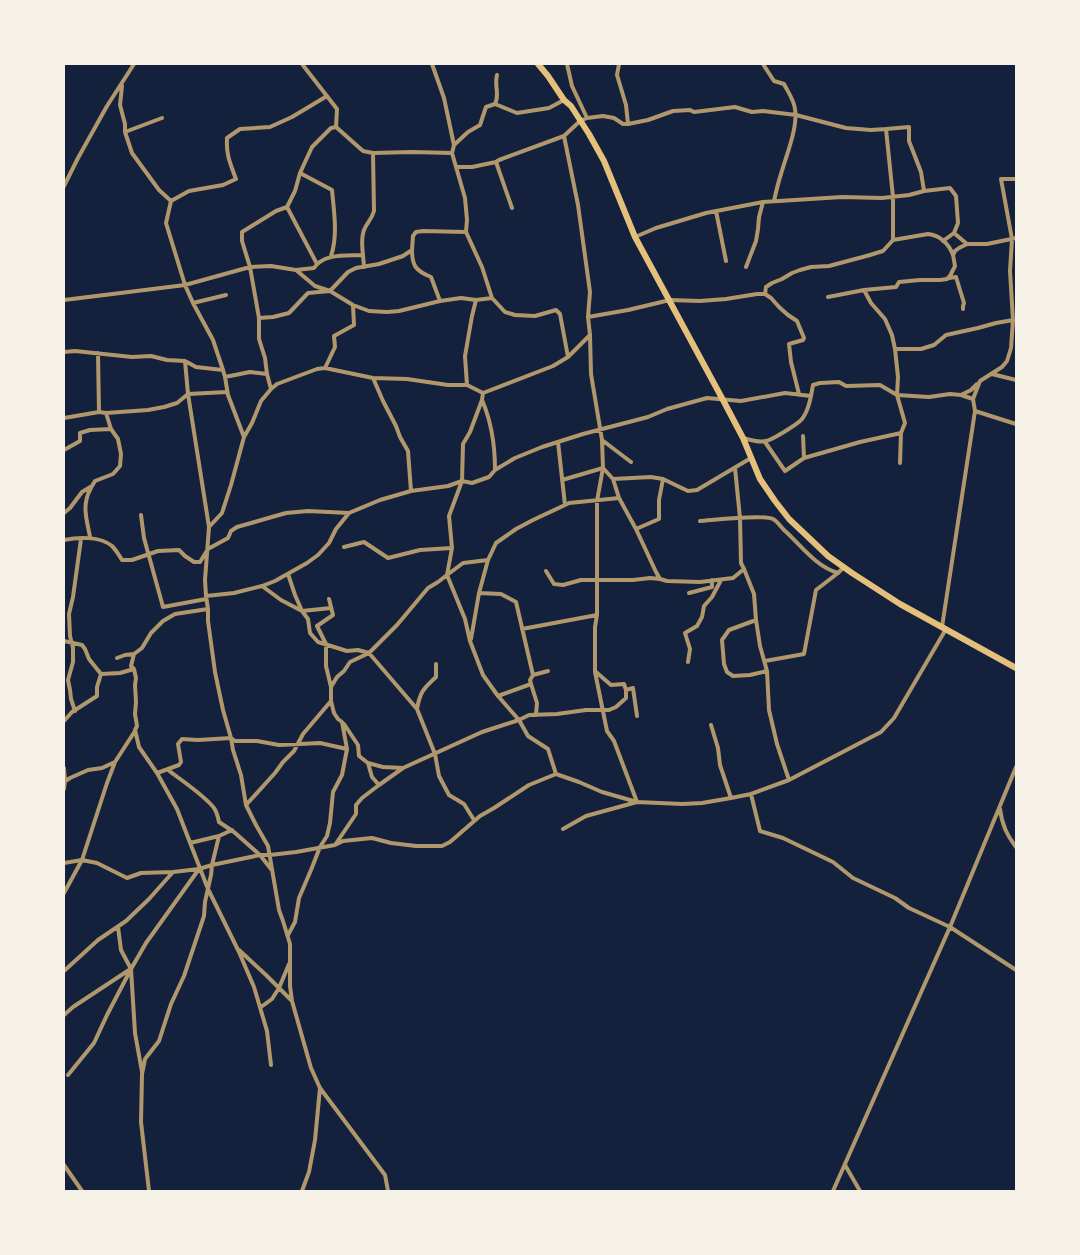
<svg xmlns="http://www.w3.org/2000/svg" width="1080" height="1255" viewBox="0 0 1080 1255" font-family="'DM Sans',sans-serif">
<rect width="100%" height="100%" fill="#14213d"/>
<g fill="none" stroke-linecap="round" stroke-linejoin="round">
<!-- minor -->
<path stroke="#b1986c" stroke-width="4" d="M302 64 337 109 336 127
M432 64 444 98 454 145 452 153 465 198 467 220 466 232 482 267 492 298 505 312 515 315 535 316 556 310 560 314 568 357
M567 64 572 86 587 118
M619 64 617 75 626 105 628 124
M763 64 774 81 784 84C788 92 794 100 795 109 798 128 786 156 781 174 778 183 776 192 774 201
M122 86 120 105 125 124V132L132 153 159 190 171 201
M495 104 517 113 549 108 564 100
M125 132 162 118
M454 145 468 132 480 125 486 107 495 104C500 95 494 85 497 75
M496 162 512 208
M457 167H472L496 162 499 160 564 136 580 121 587 118 603 116 614 118 623 124H628L648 120 673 111 690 110 694 112 735 107 752 112 763 111 796 115 846 128 871 130 886 129
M300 173 332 190C334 212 338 235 331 256
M64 186 78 158 107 106 134 64
M287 207 317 264
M716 211 726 261
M954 233 967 244
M635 237 656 228 706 213 763 202 842 197 882 198 909 195 924 191 950 188 956 196 958 223 954 233 943 241
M893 240V197L886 129 909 127V141L921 172 924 191
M412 250C412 266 416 271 431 277L440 301
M363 255C362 247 361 238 364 230 367 222 371 221 374 211L373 153
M746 267 756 241 758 229 759 217 763 202
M296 270 314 268C324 253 346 256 363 255L364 267
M949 278 956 277 964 303 963 306V309
M864 290 871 303 885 319 892 335 895 349 898 377 897 395 905 423 901 433 900 463
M765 294 766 287 772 283 782 279 792 273 800 270 811 267 829 266 870 255 883 251 893 240 928 234C940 235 949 244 953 255
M828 297 864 290 896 287 899 282 920 280H940L947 279 950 276 955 266 953 255 955 251 959 248 967 244H987L1016 238
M64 300 185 285 250 267 271 266 296 270 315 286 330 291 353 305 369 311 387 312 399 311 440 301 461 298 476 300 492 298
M193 303 226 295
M588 317 628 310 670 300 700 301 726 299 757 294H765L771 298 779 307 788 315 797 321 804 338 803 340 789 344 791 362 799 394
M259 318 273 317 289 313 308 293 330 291 348 272 356 268 379 264 403 256 412 250 413 236 416 232 423 231 466 232
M895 349H921L934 345 946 335 978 328 996 323 1013 320
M64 352 75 351 132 357 151 356 167 360 185 361 196 367 223 370 225 377 250 372 267 374
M98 353 99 412
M185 361 188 394 209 527 205 580 206 596 208 609V621L215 672 223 710 231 738 233 750 241 775 246 805 256 825 268 846 279 910 283 921 290 944V986L292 1001 311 1068 320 1088 315 1140 309 1172 302 1191
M325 368 335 347 334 336 354 325 353 305
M223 370 213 340 193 303 185 285 166 223 171 201 189 191 223 185 236 179C230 163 226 155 227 138L240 129 270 127 292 117 327 96
M992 374 1016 380
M225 377 228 395 244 437
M373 378 383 401 396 426 400 437 408 451 411 491
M467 385 465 356 472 316 476 300
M271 389 267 374 265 358 259 339V318L250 267 242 241V232L276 211 287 207 295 191 300 173 312 147 331 128 336 127 363 151 373 153 412 152 452 153
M961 395 971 390 977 384
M482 400C492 423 495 445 495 470
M975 411 1016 424
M64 418 99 412 106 413 148 410 164 407 177 403 188 394 227 392
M803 436 804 458
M743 438C750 440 759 443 766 441 772 440 798 424 802 419 809 410 811 396 813 385L820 383 839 382 846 386 880 385 897 395 929 397 950 394 961 395 973 399 980 381 1002 367 1007 361 1011 348 1013 320 1010 271 1012 239 1001 179H1016
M602 440 631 462
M558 442 565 505
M765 442 785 471 804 458 860 442 901 433
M64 450 80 441V433L90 430 111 429
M562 480 603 468 613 479
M619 498 636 529 656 572 660 579
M64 513 70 508 82 492 92 486 95 481 113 474 120 466 121 454 118 439 111 429 106 413
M141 515 144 538 163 607 206 599
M700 521C714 520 762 514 773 519 777 521 781 527 784 530 801 545 815 566 838 573L844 567
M209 527 222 513 231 485 244 437 252 423 261 401 271 389 277 384 317 369 325 368 373 378 407 379 448 385H467L483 393 553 366 568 357 590 335
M636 529 659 519V500L663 479
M90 537C87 520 81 505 91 488
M64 540C78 537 100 536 112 546 116 550 119 555 122 560H132L158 551 179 550 185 556 194 562H200L208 549 228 538 231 531 237 527 286 513 308 511 349 513 380 500 411 491 448 486 462 481 472 483 489 477 495 470 515 458 542 447 583 434 648 417 667 409 707 398 741 401 785 393 811 396
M344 547 364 542 388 558 420 550 452 548
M744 569 754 594 756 620 760 646 767 671 769 710 777 744 789 780
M546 571 554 584 563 585 581 580H633L650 578 660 579 667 581 700 582 733 578 744 569 741 563 740 518 735 468
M288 574 295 595 302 611 308 619 310 633 318 642 347 651 358 650 369 653 417 709 435 754 439 776 449 795 464 804 474 820
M262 586 281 600 302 611 331 608
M479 593 501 594 516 602 533 675
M689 593 712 587V580
M206 596 234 593 262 586 275 581 307 563 318 555 329 543 336 529 349 513
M329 599 333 615 317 626 326 644V666L331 687
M756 620 729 630 722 640 724 664 727 672 733 676 750 675 767 671
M942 627 975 411 973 399
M522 629 597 615
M471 639 479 593 488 560
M64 641 82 645 85 649 89 659 101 674
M117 658 125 655 134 654
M765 661 804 654 816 590 838 573
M688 662 690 649 685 633 697 626 702 617 704 606 712 597 721 580
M134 669 136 678 135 685 136 702 135 714 137 726 135 730 139 747 157 773 177 809 208 889 239 952 254 987 267 1031 271 1065
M531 684 537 703 536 715
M626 690 633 688 637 716
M498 696 531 684 530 680 533 675 548 671
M417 709C420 692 423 689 436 677V664
M75 711 71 699 70 690 68 680 73 662V648L70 636 69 614 73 597 81 539
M64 721 72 712 97 696V687L101 674 120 673 134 669 131 666 134 654 142 648 151 633 163 621 175 614 208 609
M711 725 718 748 720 765 731 798
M368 763 383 767 403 768 482 732 519 720 529 715 557 714 586 710H609L616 707 626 698V690L624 684 611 685 596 672
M64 768 65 781 64 789
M168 770C181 780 204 795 214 808 217 812 218 817 219 822L234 832 260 855H270L296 852 335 845 343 841 372 838 391 843 416 846H442L450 842 480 816 494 808 529 785 556 774 579 782 602 792 637 802 682 804 702 803 731 798 751 794 789 780 881 732 894 718 946 629
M157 773 179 765 181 762 178 744 182 739 198 740 231 738 235 741H257L279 745 320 743 347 749
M556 774 548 749 528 736 519 720 498 696 483 675 470 641 465 619 447 575 463 563 488 560 496 543 516 529 533 520 565 505 569 503 619 498 613 479 651 477 663 479 688 491 697 490 751 458
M64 782 70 778 88 770 102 768 115 762
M379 785 403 768
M751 794 760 831 783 838 833 862 853 878 895 898 909 908 950 927 1016 970
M246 805 275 773 283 762 294 751 303 734 331 701
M1000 809C1002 825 1007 835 1016 847
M563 829 586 816 637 802 614 741 607 731 595 672V627L597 615V501L603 468 602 440 591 374 590 335 588 317 590 292 578 205 564 136
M190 843 219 836
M335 845 356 814V805L362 798 379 785 372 777 368 763 359 756 358 745 344 724
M64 863 82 860 97 863 127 878 141 873 173 872
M64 893 82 860 107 783 115 762 135 731
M118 927 121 950 131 969 135 1033 142 1072
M288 935 295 922 299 898 311 870 320 847 327 836 330 823 333 792 342 775 347 749 342 722 338 719 334 713 331 701V687L337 677 344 671 350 662 369 653 397 625 428 588 438 582 447 575 452 548 449 516 462 481 463 444 470 432 482 400 483 393
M239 950 266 975 292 1001
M64 971 98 940 126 921 149 899 173 872 199 869 212 865 219 836 232 830
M261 1007 272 999 279 988 289 964
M64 1015 73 1007 129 970
M68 1075 94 1043 107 1015 131 969 146 943 199 869
M320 1088 385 1175 388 1191
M64 1165 82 1191
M845 1165 860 1191
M149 1191 141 1122 142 1074 145 1059 159 1041 171 1004 184 976 204 916 205 902 211 875 212 865 260 855 271 869
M833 1191 950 927 1016 767"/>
<!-- trunk -->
<path stroke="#e5c07b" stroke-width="6" d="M538 64 548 76 564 100 571 106 589 134 604 161 635 237 723 400 743 438 760 479 775 501 789 519 807 536 828 556 852 573 900 604 1016 668"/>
</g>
<!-- border -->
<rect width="1080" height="1255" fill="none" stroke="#f6f1e7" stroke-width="130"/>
</svg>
